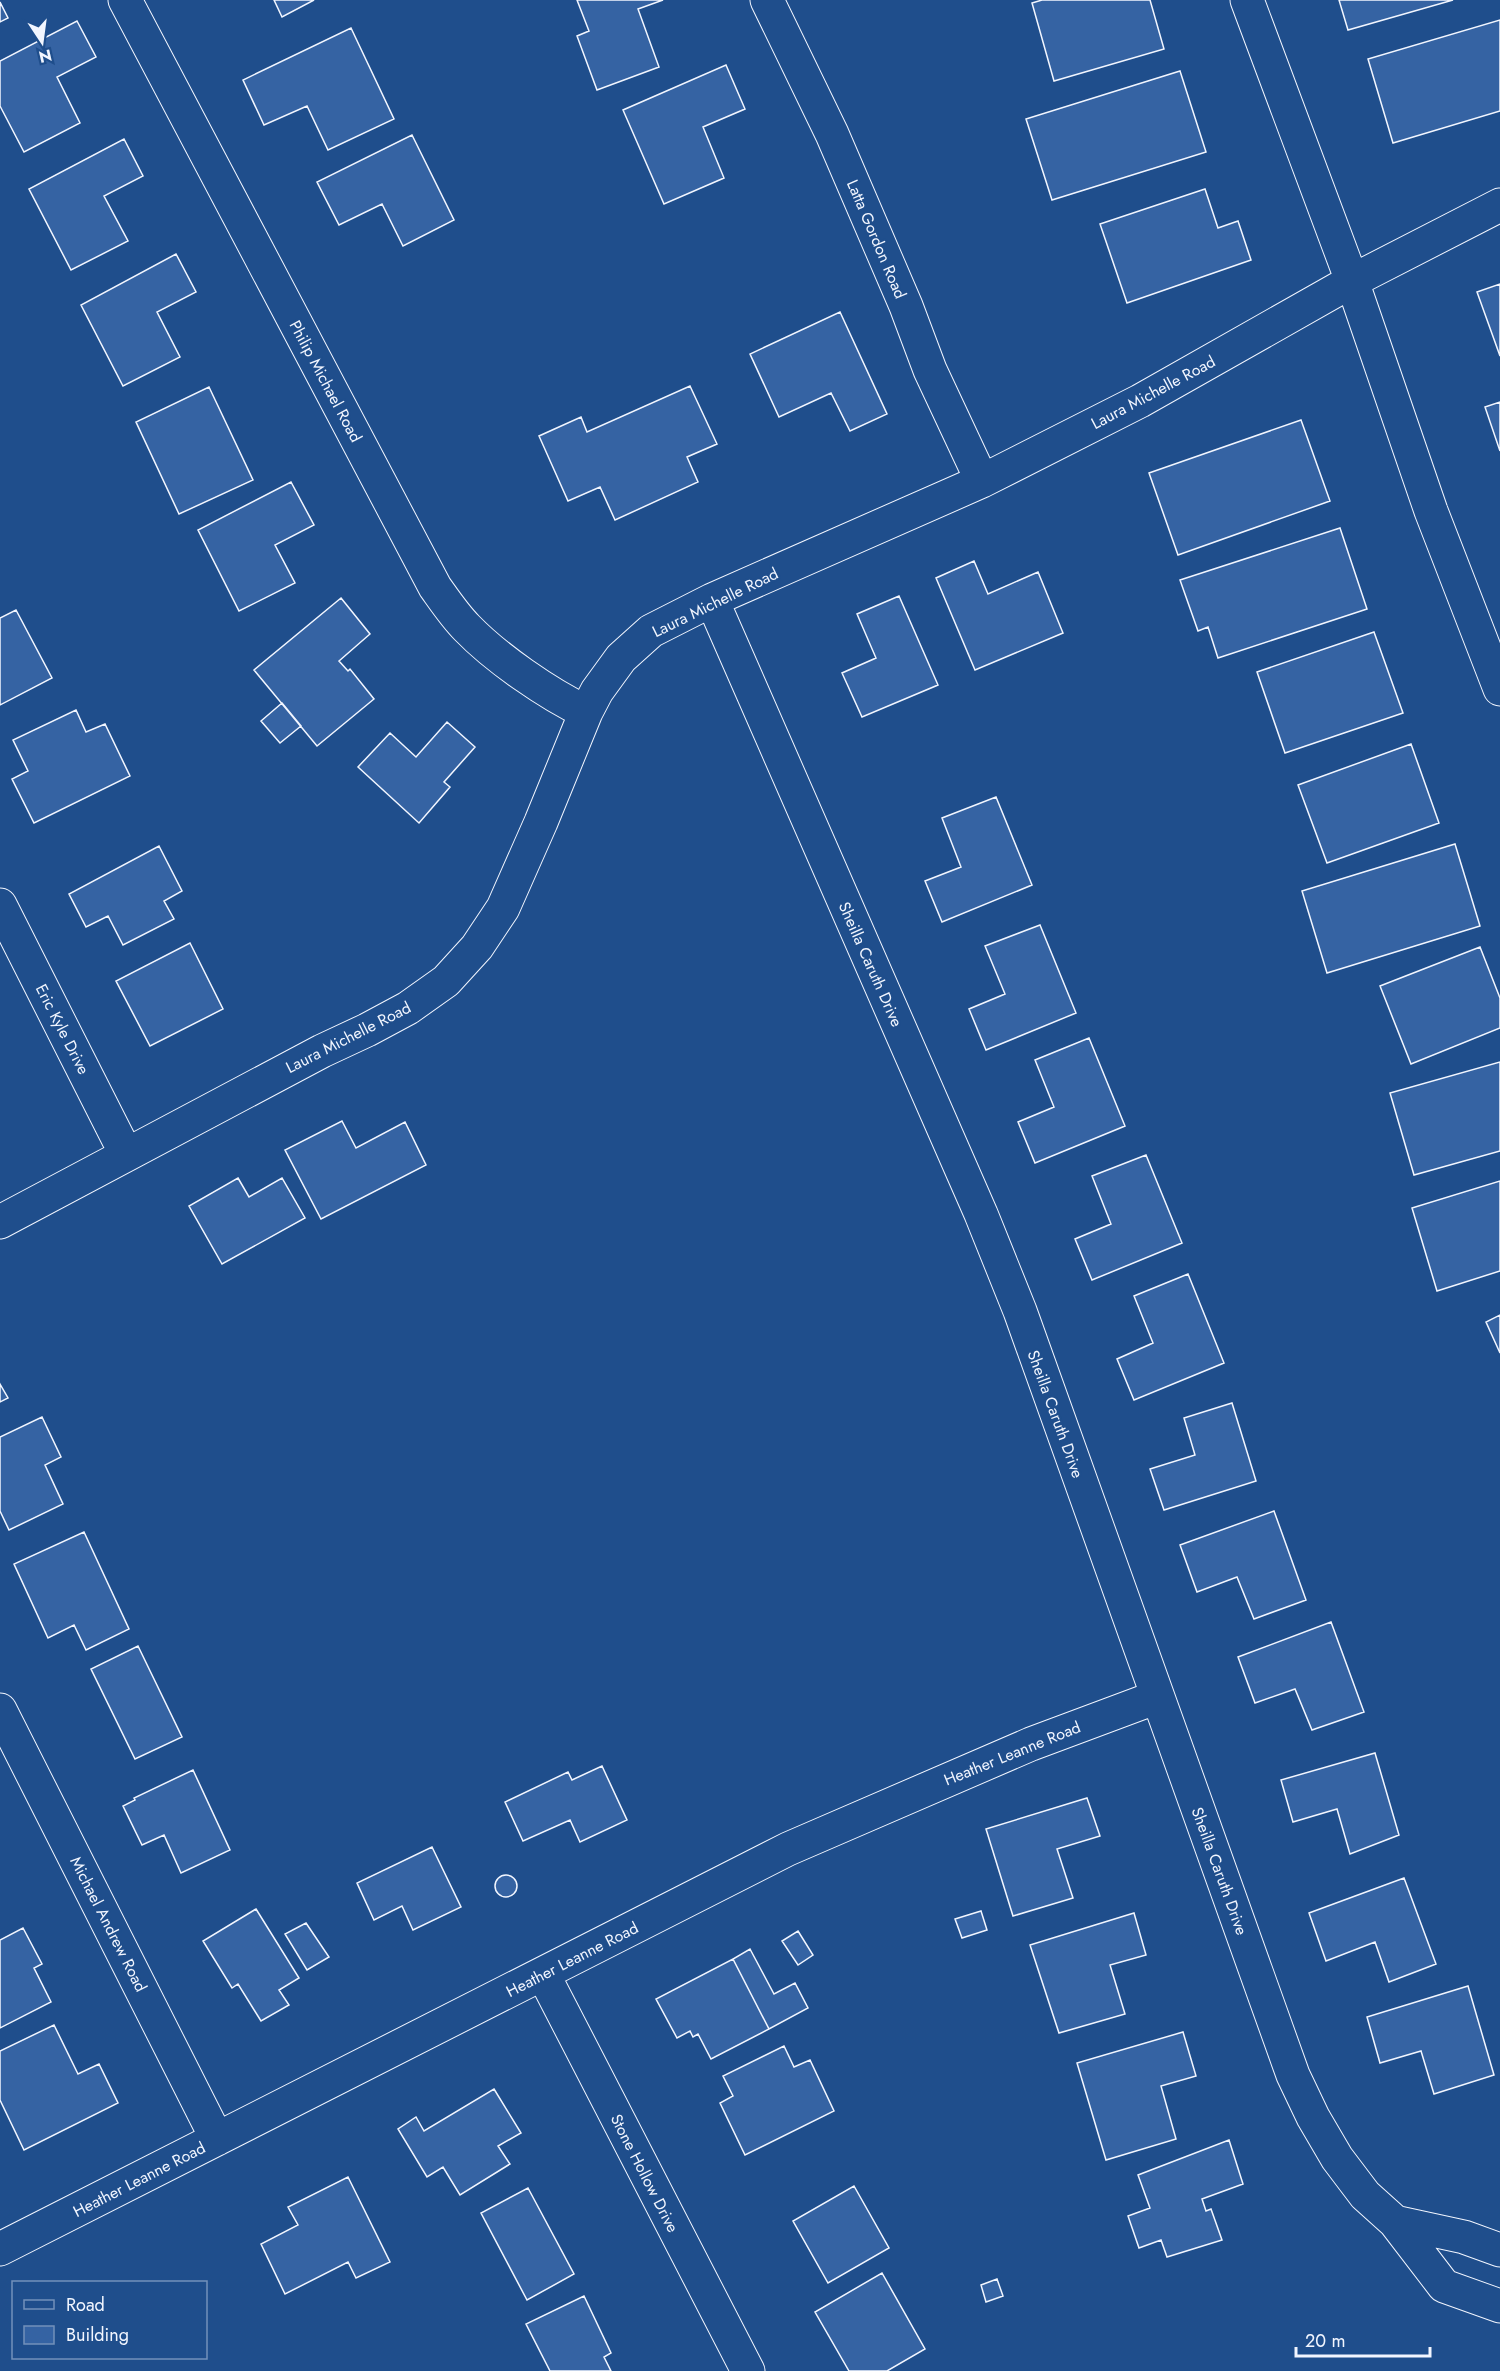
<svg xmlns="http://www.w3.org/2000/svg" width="1500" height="2371" viewBox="0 0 1500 2371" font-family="Jost,sans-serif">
<rect width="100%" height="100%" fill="#1f4e8c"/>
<!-- building -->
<path fill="#3563a3" stroke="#f2f6ff" stroke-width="1.5" d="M274 0H314L282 17Z
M577 0H663L638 9 659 67 597 90 577 36 589 31Z
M1042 0H1150L1164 49 1054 81 1032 3Z
M1339 0H1453L1348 30Z
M0 2 8 18 0 22Z
M1500 20V111L1393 143 1368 59Z
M77 21 96 57 57 77 80 123 24 152 0 106V61Z
M351 28 394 119 328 150 307 106 264 125 243 80Z
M726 65 745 109 703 127 724 178 664 204 623 110Z
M1180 71 1206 152 1052 200 1026 119Z
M412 135 454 220 403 246 382 204 339 225 317 182Z
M124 139 143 176 104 196 128 241 71 270 29 189Z
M1205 189 1218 228 1238 221 1251 260 1127 303 1100 224Z
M176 254 196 292 157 312 180 357 123 386 81 305Z
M1500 284V356L1477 292Z
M840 312 887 414 850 431 831 393 779 417 750 354Z
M690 386 717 444 687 457 698 482 615 520 600 487 568 501 539 436 581 417 587 432Z
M209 387 253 480 179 514 136 422Z
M1500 402V451L1485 407Z
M1301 420 1330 501 1178 555 1149 473Z
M291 482 314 525 275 545 295 583 239 611 198 530Z
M1340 528 1367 609 1218 658 1208 627 1198 631 1180 580Z
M974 561 988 594 1038 572 1063 633 975 670 936 578Z
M899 596 938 685 862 717 842 673 876 658 857 614Z
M341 598 370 634 339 661 348 671 350 669 374 699 317 746 254 670Z
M16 610 52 678 0 705V618Z
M1374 632 1403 713 1285 753 1257 672Z
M282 703 301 726 280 743 261 721Z
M76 710 86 732 105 724 130 776 34 823 12 779 28 771 13 740Z
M447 722 475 747 444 782 450 787 419 823 358 767 390 733 416 757Z
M1411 744 1439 823 1327 863 1298 785Z
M996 797 1032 885 942 922 925 881 961 867 942 818Z
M1455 844 1480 926 1327 973 1302 891Z
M159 846 182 891 164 901 174 919 123 945 108 916 86 927 69 894Z
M1040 925 1076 1013 986 1050 969 1009 1005 994 985 946Z
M190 943 223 1009 150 1046 116 981Z
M1480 947 1500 998V1028L1411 1064 1380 986Z
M1089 1038 1125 1126 1035 1163 1018 1122 1054 1107 1035 1060Z
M1500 1062V1151L1414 1175 1390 1093Z
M342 1121 356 1148 405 1122 426 1165 321 1219 285 1150Z
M1146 1155 1182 1243 1092 1280 1075 1239 1111 1224 1092 1176Z
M238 1178 249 1197 282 1178 305 1218 222 1264 189 1206Z
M1500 1181V1271L1437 1291 1412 1208Z
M1188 1274 1224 1363 1134 1400 1117 1359 1153 1343 1134 1296Z
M1500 1315V1353L1486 1322Z
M0 1384 8 1398 0 1402Z
M1232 1403 1256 1481 1164 1510 1150 1469 1195 1455 1184 1418Z
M42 1417 61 1457 45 1465 63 1504 9 1530 0 1511V1437Z
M1274 1511 1306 1600 1254 1619 1237 1577 1197 1592 1180 1545Z
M84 1532 129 1629 86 1650 74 1625 48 1638 14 1564Z
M1331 1622 1364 1712 1312 1730 1295 1689 1255 1703 1238 1657Z
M138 1646 182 1737 135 1759 91 1669Z
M1375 1753 1399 1835 1350 1854 1337 1809 1293 1822 1281 1780Z
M602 1766 627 1820 580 1842 570 1820 523 1841 505 1802 568 1772 572 1780Z
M193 1770 230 1850 181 1873 164 1835 142 1845 123 1806 135 1800 134 1798Z
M1087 1798 1100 1836 1057 1849 1073 1898 1013 1916 986 1829Z
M432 1847 461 1907 413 1930 402 1906 374 1920 357 1883Z
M495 1886a11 11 0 1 1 22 0a11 11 0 1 1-22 0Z
M1404 1878 1436 1964 1389 1982 1375 1942 1326 1961 1309 1913Z
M256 1909 299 1978 279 1990 289 2005 261 2021 238 1984 232 1988 203 1941Z
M981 1911 987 1930 962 1938 955 1919Z
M1134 1913 1146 1955 1110 1965 1125 2014 1059 2033 1030 1945Z
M306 1923 329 1957 307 1970 285 1934Z
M23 1928 42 1964 34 1968 51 2002 0 2028V1940Z
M798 1931 813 1955 798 1965 782 1941Z
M750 1949 774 1994 795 1983 808 2008 769 2029 733 1959Z
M733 1959 769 2029 711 2059 698 2034 693 2037 690 2031 677 2038 656 1999Z
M1468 1986 1494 2075 1434 2094 1421 2051 1380 2063 1367 2017Z
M54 2025 78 2074 99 2064 118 2103 24 2150 0 2100V2051Z
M1183 2032 1196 2076 1161 2086 1176 2139 1106 2160 1077 2063Z
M784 2046 794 2067 810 2060 834 2111 745 2155 720 2103 733 2096 723 2076Z
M494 2089 521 2133 498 2146 510 2164 460 2195 443 2167 427 2177 398 2129 416 2117 424 2131Z
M1229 2140 1243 2184 1202 2199 1206 2211 1211 2209 1222 2240 1167 2257 1161 2240 1139 2248 1128 2216 1150 2208 1138 2175Z
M348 2177 390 2262 356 2278 348 2262 285 2294 261 2244 298 2225 288 2207Z
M854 2186 889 2248 828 2283 793 2221Z
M528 2188 574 2274 527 2300 481 2213Z
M882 2273 925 2349 887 2371H849L815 2312Z
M997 2279 1003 2296 986 2302 981 2285Z
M584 2296 611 2353 604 2357 611 2371H550L526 2324Z"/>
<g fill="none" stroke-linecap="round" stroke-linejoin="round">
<!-- minor casing -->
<g stroke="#f2f6ff" stroke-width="35">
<path id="minor" d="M125 0 435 587C445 601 455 616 467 628 496 658 548 694 586 712
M767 0 832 134 906 306 930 370 982 481
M1247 0 1352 281 1431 511 1500 689
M712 600 981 1214 1020 1311 1293 2075 1313 2117 1337 2158 1365 2195 1395 2222 1444 2286 1500 2306
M0 905 126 1154
M0 1222 322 1051 367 1030 408 1008 446 981 477 947 503 908 541 822 586 712 597 691 621 658 651 631 712 600 982 481 1140 401 1352 281 1500 205
M0 1710 217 2139
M543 1974 748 2371
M1395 2222 1464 2237 1500 2250
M0 2249 788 1849 1031 1744 1157 1697"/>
</g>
<!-- minor -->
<use href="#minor" stroke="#1f4e8c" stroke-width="33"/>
</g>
<g text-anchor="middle" stroke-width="4.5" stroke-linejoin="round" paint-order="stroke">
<!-- street labels -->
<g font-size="16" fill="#f2f6ff" stroke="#1f4e8c">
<text transform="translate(877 239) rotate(67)" y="6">Latta Gordon Road</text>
<text transform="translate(326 381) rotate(62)" y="6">Philip Michael Road</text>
<text transform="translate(1153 392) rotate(-28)" y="6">Laura Michelle Road</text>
<text transform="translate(715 602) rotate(-26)" y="6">Laura Michelle Road</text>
<text transform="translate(871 964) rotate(66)" y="6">Sheilla Caruth Drive</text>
<text transform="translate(63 1029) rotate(63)" y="6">Eric Kyle Drive</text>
<text transform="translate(348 1037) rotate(-27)" y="6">Laura Michelle Road</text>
<text transform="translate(1056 1414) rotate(70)" y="6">Sheilla Caruth Drive</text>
<text transform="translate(1012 1753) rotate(-22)" y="6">Heather Leanne Road</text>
<text transform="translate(1220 1871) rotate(70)" y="6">Sheilla Caruth Drive</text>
<text transform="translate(109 1924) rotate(63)" y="6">Michael Andrew Road</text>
<text transform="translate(572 1959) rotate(-27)" y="6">Heather Leanne Road</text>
<text transform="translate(645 2173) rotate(63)" y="6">Stone Hollow Drive</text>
<text transform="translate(139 2179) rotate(-27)" y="6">Heather Leanne Road</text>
</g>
</g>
<!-- legend -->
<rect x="12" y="2281" width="195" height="78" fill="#1f4e8c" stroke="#7391ba" stroke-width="1.5"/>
<rect x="24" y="2300" width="30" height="9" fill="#1f4e8c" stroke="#7391ba" stroke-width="1.5"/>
<text x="66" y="2311" font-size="18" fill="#f2f6ff">Road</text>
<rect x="24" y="2326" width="30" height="18" fill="#3563a3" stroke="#7391ba" stroke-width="1.5"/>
<text x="66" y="2341" font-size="18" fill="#f2f6ff">Building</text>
<!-- north arrow -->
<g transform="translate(42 42) rotate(167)" stroke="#1f4e8c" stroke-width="4.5" paint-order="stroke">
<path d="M0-4.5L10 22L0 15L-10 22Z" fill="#f2f6ff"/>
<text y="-9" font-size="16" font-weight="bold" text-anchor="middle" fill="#f2f6ff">N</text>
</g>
<!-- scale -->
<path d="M1296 2347v9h134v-9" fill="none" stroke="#f2f6ff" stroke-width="3"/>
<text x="1305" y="2347" font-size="18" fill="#f2f6ff" stroke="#1f4e8c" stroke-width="4.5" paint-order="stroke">20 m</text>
</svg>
